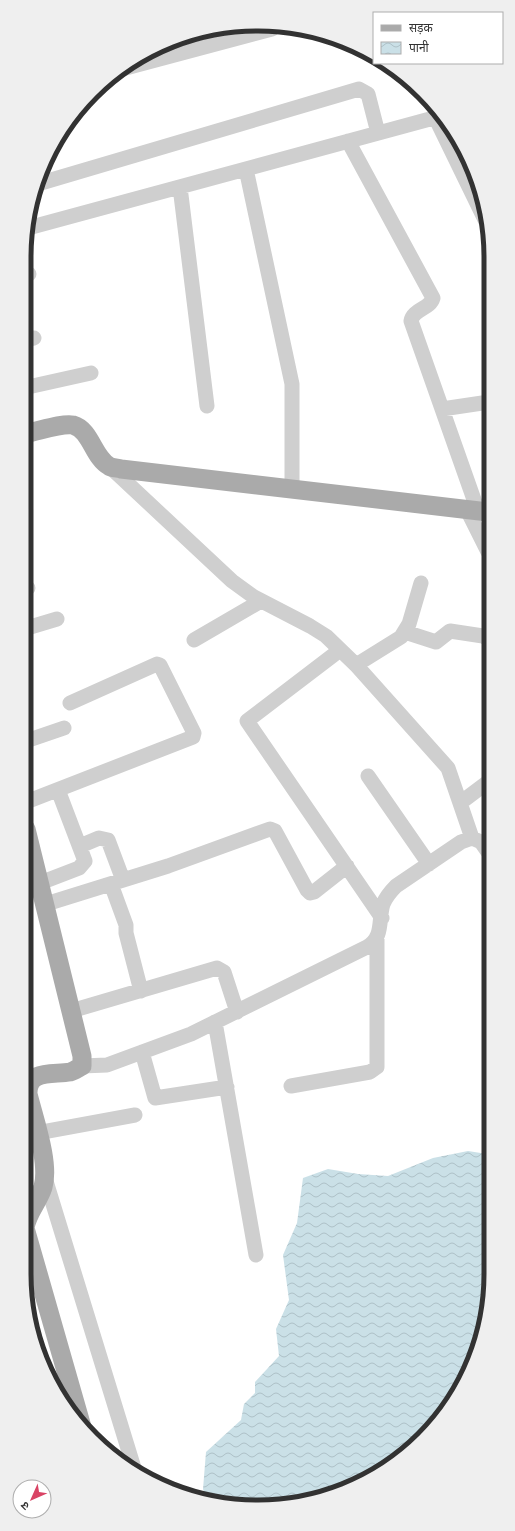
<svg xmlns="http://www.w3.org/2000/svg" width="515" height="1531" viewBox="0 0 515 1531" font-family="Barlow,'Noto Sans Devanagari',sans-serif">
<defs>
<pattern id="water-waves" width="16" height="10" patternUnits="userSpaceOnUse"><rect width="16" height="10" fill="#cae0e7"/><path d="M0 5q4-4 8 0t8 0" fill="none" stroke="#aec1c7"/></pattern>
</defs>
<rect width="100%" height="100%" fill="#fff"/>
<!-- water -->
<path fill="url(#water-waves)" d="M468 1151 487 1154 486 1319 452 1403 399 1459 318 1499 227 1505 206 1499 203 1489 206 1452 241 1420 244 1404 255 1393V1382L279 1356 276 1329 289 1300 283 1255 297 1223 303 1178 328 1169 358 1174 388 1176 433 1158Z"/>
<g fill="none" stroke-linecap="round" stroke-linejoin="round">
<!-- minor -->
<path stroke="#cfcfcf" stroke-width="15" d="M122 69 272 29
M435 117 489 228
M348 141 433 298C430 309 413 309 411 321L478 511
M246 169 292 384V489
M41 183 359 89 368 94 378 133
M180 187 207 406
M28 228 441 116
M28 274H29
M28 339 34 338
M28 387 91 373
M442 409 489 402
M109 466 232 581 254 597 310 626 326 636 356 665 448 768 472 838
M467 510 488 552
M27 588H28
M27 628 57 619
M405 632 436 642 450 631 483 636 488 639
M194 640 261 601
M340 650 247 721 382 918
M356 665 401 637 409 624 421 583
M26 741 64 728
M368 776 429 864
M26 802 193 737 194 733 160 665 157 664 70 703
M460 803 488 782
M80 846 99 838 108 840 123 880
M40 883 79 868 85 861 58 790
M111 884 126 925V933L141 991
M46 904 168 866 270 829 275 831 307 890 310 893 314 892 347 866
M71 1011 217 968 224 972 237 1012
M215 1022 256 1255
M142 1052 155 1098 227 1087
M82 1066 107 1065 191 1034 367 947C384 937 378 920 383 904 386 897 391 891 396 886L461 842 472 838 481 842 488 852
M291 1086 370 1072 377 1067V939
M37 1133 135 1115
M45 1178 134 1468
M24 1186 38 1201"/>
<!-- major -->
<path stroke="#aaa" stroke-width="19" d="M28 433C39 431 62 423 73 425 91 430 93 457 109 466 112 468 117 468 121 469L488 512
M26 829 82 1056V1066C78 1068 74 1071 70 1072 53 1075 27 1069 28 1094 34 1119 50 1163 43 1187 39 1201 27 1213 25 1228L82 1427"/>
</g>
<!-- crop -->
<path d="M0 0H515V1531H0ZM257 31H258A226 226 0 0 1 484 257V1274A226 226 0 0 1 258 1500H257A226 226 0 0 1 31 1274V257A226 226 0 0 1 257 31Z" fill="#efefef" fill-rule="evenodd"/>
<path fill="none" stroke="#323232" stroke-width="5" d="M257 31H258A226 226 0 0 1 484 257V1274A226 226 0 0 1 258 1500H257A226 226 0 0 1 31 1274V257A226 226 0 0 1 257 31Z"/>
<!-- legend -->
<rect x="373" y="12" width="130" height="52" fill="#ffffff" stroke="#adadad"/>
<rect x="381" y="25" width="20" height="6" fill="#aaaaaa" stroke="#adadad"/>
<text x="409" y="32" font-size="12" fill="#323232">सड़क</text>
<rect x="381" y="42" width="20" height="12" fill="url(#water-waves)" stroke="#adadad"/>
<text x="409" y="52" font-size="12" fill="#323232">पानी</text>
<!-- north arrow -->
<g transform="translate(32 1499) rotate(225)"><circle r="19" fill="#ffffff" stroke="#adadad"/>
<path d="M0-3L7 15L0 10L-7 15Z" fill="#d94465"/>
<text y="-6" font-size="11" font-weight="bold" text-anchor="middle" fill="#323232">उ</text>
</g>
</svg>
